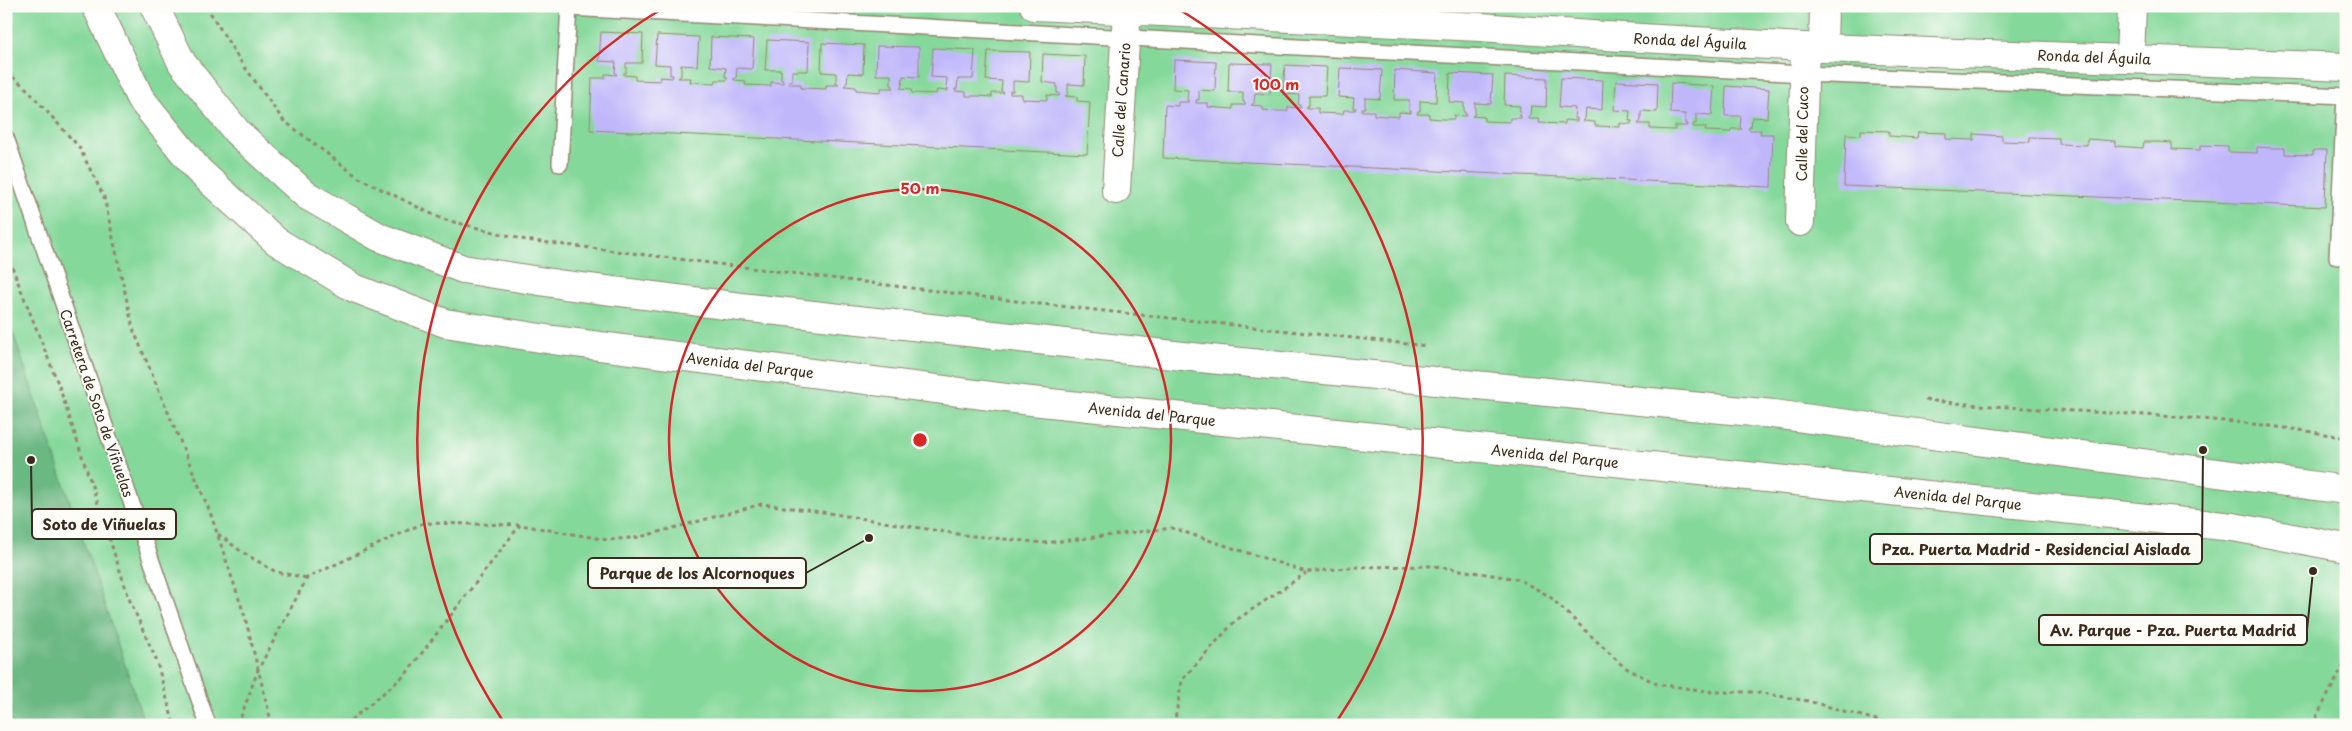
<svg xmlns="http://www.w3.org/2000/svg" width="2352" height="731" font-family="'Playpen Sans',sans-serif">
	<style>
		.green { fill: #84d89a; stroke: #60815c }
		.forest { fill: #6bb882; stroke: #537150 }
		.building { fill: #c0b7fb }
		.lines { fill: none; stroke-linecap: round; stroke-linejoin: round }
		.service-casing { stroke: #948670; stroke-width: 18 }
		.minor-casing { stroke: #948670; stroke-width: 30 }
		.tertiary-casing { stroke: #948670; stroke-width: 30 }
		.path { stroke: #948670; stroke-width: 3; stroke-dasharray: 4 4; stroke-linecap: butt }
		.service { stroke: #fff; stroke-width: 15 }
		.minor { stroke: #fff; stroke-width: 28 }
		.tertiary { stroke: #fff; stroke-width: 28 }
		.ring { fill: none; stroke: #d62828; stroke-width: 2.5 }
		.labels { text-anchor: middle; dominant-baseline: central; stroke-width: 4; stroke-linejoin: round; paint-order: stroke }
		.street-label { font-size: 14px; fill: #3b2a1e; stroke: #fdfcf7 }
		.centre { fill: #d62828; stroke: #fdfcf7; stroke-width: 2.5 }
		.ring-label { font-size: 15px; text-anchor: middle; font-weight: bold; fill: #d62828; stroke: #fdfcf7; stroke-width: 4; stroke-linejoin: round; paint-order: stroke }
		.leader { fill: none; stroke: #3b2a1e; stroke-width: 2 }
		.callout-dot { fill: #3b2a1e; stroke: #fdfcf7; stroke-width: 2 }
		.callout { fill: #fdfcf7; stroke: #3b2a1e; stroke-width: 2 }
		.callout-label { font-size: 15px; text-anchor: middle; font-weight: bold; fill: #3b2a1e }
	</style>
	<rect width="100%" height="100%" fill="#fdfcf7"/>
	<filter id="ink" filterUnits="userSpaceOnUse"><feTurbulence type="fractalNoise" baseFrequency=".02" numOctaves="2"/><feDisplacementMap in="SourceGraphic" scale="10" xChannelSelector="R" yChannelSelector="G"/><feConvolveMatrix kernelMatrix="1 2 1 2 8 2 1 2 1" color-interpolation-filters="sRGB"/></filter>
	<filter id="wash" filterUnits="userSpaceOnUse"><feTurbulence type="fractalNoise" baseFrequency=".0096" numOctaves="4" result="noise"/><feDisplacementMap in="SourceGraphic" scale="20" xChannelSelector="R" yChannelSelector="G"/><feGaussianBlur stdDeviation="1.12" result="paint"/><feColorMatrix in="noise" values="0 0 0 0 0 0 0 0 0 0 0 0 0 0 0 0 0 1.4 0 .05"/><feComposite in="paint" operator="in"/></filter>
	<g filter="url(#wash)">
		<rect width="100%" height="100%" fill="#ece3c3"/>
		<rect class="green" x="6" y="6" width="2340" height="719"/>
		<path class="forest" d="M 6,312 L 145,725 L 6,725 Z"/>
		<g id="blocks">
			<g class="building">
				<path d="M 601,32 L 643,34 L 642,63 L 626,63 L 626,73 L 624,73 L 624,75 L 635,76 L 635,80 L 660,81 L 660,77 L 672,78 L 673,75 L 670,75 L 670,65 L 655,64 L 657,35 L 699,37 L 697,66 L 681,65 L 681,76 L 678,78 L 691,78 L 690,82 L 715,83 L 716,80 L 727,80 L 727,77 L 725,77 L 726,68 L 710,66 L 711,37 L 754,39 L 752,69 L 737,68 L 736,78 L 734,78 L 734,80 L 746,81 L 745,85 L 771,86 L 771,82 L 783,83 L 783,80 L 781,80 L 781,70 L 765,70 L 767,40 L 809,42 L 808,71 L 792,71 L 792,81 L 789,81 L 789,84 L 801,84 L 801,88 L 826,89 L 826,85 L 838,85 L 838,83 L 836,83 L 836,73 L 821,72 L 822,43 L 864,45 L 863,74 L 848,73 L 847,83 L 844,86 L 856,87 L 856,90 L 881,92 L 881,88 L 893,88 L 893,86 L 891,85 L 891,75 L 876,75 L 877,46 L 919,47 L 919,77 L 903,76 L 902,86 L 900,88 L 911,89 L 912,93 L 936,94 L 937,90 L 948,91 L 948,88 L 946,88 L 947,78 L 931,77 L 933,48 L 975,50 L 973,79 L 958,79 L 957,89 L 955,89 L 955,91 L 966,92 L 966,96 L 979,96 L 992,97 L 992,93 L 1004,93 L 1001,91 L 1002,81 L 986,80 L 988,51 L 1030,52 L 1029,82 L 1013,81 L 1013,91 L 1010,91 L 1010,94 L 1022,94 L 1022,99 L 1047,100 L 1047,95 L 1059,96 L 1059,93 L 1057,93 L 1057,84 L 1042,82 L 1043,54 L 1085,56 L 1084,85 L 1068,84 L 1068,94 L 1065,96 L 1077,97 L 1077,101 L 1090,102 L 1087,154 L 590,130 L 592,78 L 605,78 L 605,74 L 617,75 L 615,72 L 616,62 L 599,61 Z"/>
				<path d="M 1174,60 L 1216,62 L 1215,91 L 1199,90 L 1199,100 L 1196,100 L 1196,103 L 1208,103 L 1208,107 L 1220,108 L 1233,109 L 1233,105 L 1245,105 L 1245,102 L 1243,102 L 1243,92 L 1228,92 L 1229,63 L 1272,64 L 1270,94 L 1255,93 L 1254,103 L 1251,105 L 1263,106 L 1263,110 L 1276,111 L 1288,111 L 1288,107 L 1300,108 L 1301,106 L 1298,105 L 1299,95 L 1283,94 L 1285,65 L 1327,67 L 1325,96 L 1309,96 L 1309,106 L 1307,106 L 1307,108 L 1318,108 L 1318,113 L 1343,114 L 1344,110 L 1355,110 L 1356,108 L 1353,108 L 1354,98 L 1338,97 L 1340,68 L 1382,70 L 1380,99 L 1365,98 L 1365,108 L 1362,108 L 1362,111 L 1374,111 L 1374,115 L 1399,117 L 1399,112 L 1411,113 L 1411,111 L 1409,111 L 1409,100 L 1394,100 L 1395,70 L 1437,73 L 1436,102 L 1420,101 L 1420,111 L 1418,111 L 1417,114 L 1429,114 L 1429,118 L 1442,119 L 1454,119 L 1454,115 L 1466,116 L 1466,113 L 1464,113 L 1464,103 L 1449,102 L 1450,73 L 1493,75 L 1491,104 L 1475,103 L 1475,114 L 1472,116 L 1484,117 L 1484,121 L 1510,122 L 1510,118 L 1521,118 L 1521,116 L 1519,116 L 1520,106 L 1504,105 L 1505,76 L 1547,78 L 1546,107 L 1531,106 L 1530,116 L 1528,116 L 1528,119 L 1540,119 L 1539,123 L 1565,124 L 1565,120 L 1577,121 L 1577,118 L 1574,118 L 1575,108 L 1559,107 L 1561,78 L 1603,80 L 1602,110 L 1586,109 L 1585,119 L 1583,121 L 1595,122 L 1595,126 L 1620,127 L 1620,123 L 1631,124 L 1632,121 L 1629,121 L 1630,111 L 1614,110 L 1616,81 L 1658,83 L 1657,112 L 1641,111 L 1641,121 L 1638,124 L 1650,124 L 1650,129 L 1675,130 L 1675,126 L 1687,126 L 1687,124 L 1685,124 L 1685,114 L 1670,113 L 1671,83 L 1714,86 L 1712,115 L 1696,114 L 1696,124 L 1693,124 L 1693,127 L 1706,127 L 1705,131 L 1730,132 L 1731,129 L 1742,129 L 1740,127 L 1741,116 L 1725,116 L 1726,86 L 1769,89 L 1767,118 L 1752,117 L 1751,127 L 1749,127 L 1749,130 L 1761,130 L 1760,134 L 1773,134 L 1771,187 L 1163,158 L 1165,105 L 1178,106 L 1178,102 L 1190,102 L 1187,100 L 1188,90 L 1173,89 Z"/>
				<path d="M 1861,130 L 1889,131 L 1889,136 L 1917,138 L 1918,132 L 1946,133 L 1946,139 L 1974,140 L 1974,134 L 2002,136 L 2002,141 L 2030,142 L 2030,137 L 2059,138 L 2059,144 L 2087,145 L 2087,139 L 2115,141 L 2115,146 L 2143,148 L 2144,142 L 2158,142 L 2172,143 L 2172,149 L 2200,150 L 2200,145 L 2228,146 L 2228,152 L 2257,153 L 2257,147 L 2271,148 L 2285,148 L 2285,154 L 2313,155 L 2313,150 L 2327,150 L 2325,207 L 1844,186 L 1846,134 L 1861,135 Z"/>
			</g>
		</g>
	</g>
	<g filter="url(#ink)">
		<use href="#blocks" fill-opacity="0" stroke="#948670" stroke-width="1"/>
		<g class="lines">
			<defs>
				<g id="service">
					<path d="M 569,8 L 1804,74 L 2346,96"/>
					<path d="M 6,138 L 208,725"/>
					<path d="M 560,164 L 569,6"/>
					<path d="M 2337,257 L 2345,96"/>
				</g>
				<g id="minor">
					<path d="M 1034,6 L 1480,27 L 1605,36 L 1823,48 L 2346,67"/>
					<path d="M 1823,48 L 1824,6"/>
					<path d="M 2130,59 L 2132,6"/>
					<path d="M 1116,190 L 1127,10"/>
					<path d="M 1800,222 L 1805,47"/>
				</g>
				<g id="tertiary">
					<path d="M 96,6 L 140,98 L 198,170 L 276,241 L 354,288 L 445,323 L 553,340 L 1022,400 L 2233,527 L 2346,548"/>
					<path d="M 154,6 L 182,63 L 237,132 L 306,195 L 379,237 L 463,269 L 565,285 L 741,307 L 1210,359 L 1773,414 L 2346,490"/>
				</g>
			</defs>
			<use href="#service" class="service-casing"/>
			<use href="#minor" class="minor-casing"/>
			<use href="#tertiary" class="tertiary-casing"/>
			<g class="path">
				<path d="M 206,6 L 239,59 L 283,120 L 359,178 L 442,219 L 526,240 L 1040,304 L 1427,346"/>
				<path d="M 6,72 L 24,86 L 79,147 L 104,197 L 133,329 L 210,512 L 245,617 L 272,725"/>
				<path d="M 6,252 L 59,386 L 130,601 L 156,659 L 174,725"/>
				<path d="M 1925,400 C 2065,415 2208,411 2346,438"/>
				<path d="M 218,534 L 242,552 L 276,572 L 307,578"/>
				<path d="M 238,725 L 258,670 L 307,578 L 423,523 L 520,525 L 608,540 L 640,537 L 762,504 L 822,512 L 964,535 L 1044,543 L 1172,528 L 1306,572 L 1358,567 L 1434,566 L 1518,579 L 1549,596 L 1624,667 L 1657,684 L 1714,692 L 1755,692 L 1808,701 L 1894,725"/>
				<path d="M 345,725 L 405,675 L 520,525"/>
				<path d="M 1174,725 L 1182,680 L 1235,621 L 1306,573"/>
				<path d="M 2312,725 L 2346,661"/>
			</g>
			<use href="#service" class="service"/>
			<use href="#minor" class="minor"/>
			<use href="#tertiary" class="tertiary"/>
		</g>
	</g>
	<g class="ring">
		<circle cx="920" cy="440" r="251"/>
		<path d="M503 721A503 503 0 0 1 665 7M1175 7A503 503 0 0 1 1337 721"/>
	</g>
	<g class="labels">
		<g class="street-label">
			<text transform="translate(1690 41) rotate(3)">Ronda del Águila</text>
			<text transform="translate(2094 57) rotate(2)">Ronda del Águila</text>
			<text transform="translate(1121 100) rotate(-86)">Calle del Canario</text>
			<text transform="translate(1802 134) rotate(-89)">Calle del Cuco</text>
			<text transform="translate(750 365) rotate(7)">Avenida del Parque</text>
			<text transform="translate(97 403) rotate(71)">Carretera de Soto de Viñuelas</text>
			<text transform="translate(1152 414) rotate(6)">Avenida del Parque</text>
			<text transform="translate(1555 456) rotate(6)">Avenida del Parque</text>
			<text transform="translate(1958 498) rotate(6)">Avenida del Parque</text>
		</g>
	</g>
	<circle cx="920" cy="440" r="8" class="centre"/>
	<g class="ring-label">
		<text x="1276" y="90">100 m</text>
		<text x="920" y="194">50 m</text>
	</g>
	<path class="leader" d="M31 460L32 524M2203 450L2202 549M869 538L806 573M2313 571L2307 630"/>
	<g class="callout-dot">
		<circle cx="31" cy="460" r="5"/>
		<circle cx="2203" cy="450" r="5"/>
		<circle cx="869" cy="538" r="5"/>
		<circle cx="2313" cy="571" r="5"/>
	</g>
	<g class="callout">
		<rect x="32" y="509" width="144" height="30" rx="5"/>
		<rect x="1870" y="534" width="332" height="30" rx="5"/>
		<rect x="588" y="558" width="218" height="30" rx="5"/>
		<rect x="2039" y="615" width="268" height="30" rx="5"/>
	</g>
	<g class="callout-label">
		<text x="104" y="530">Soto de Viñuelas</text>
		<text x="2036" y="555">Pza. Puerta Madrid - Residencial Aislada</text>
		<text x="697" y="579">Parque de los Alcornoques</text>
		<text x="2173" y="636">Av. Parque - Pza. Puerta Madrid</text>
	</g>
	<rect width="2352" height="731" fill="none" stroke="#fdfcf7" stroke-width="25"/>
</svg>
